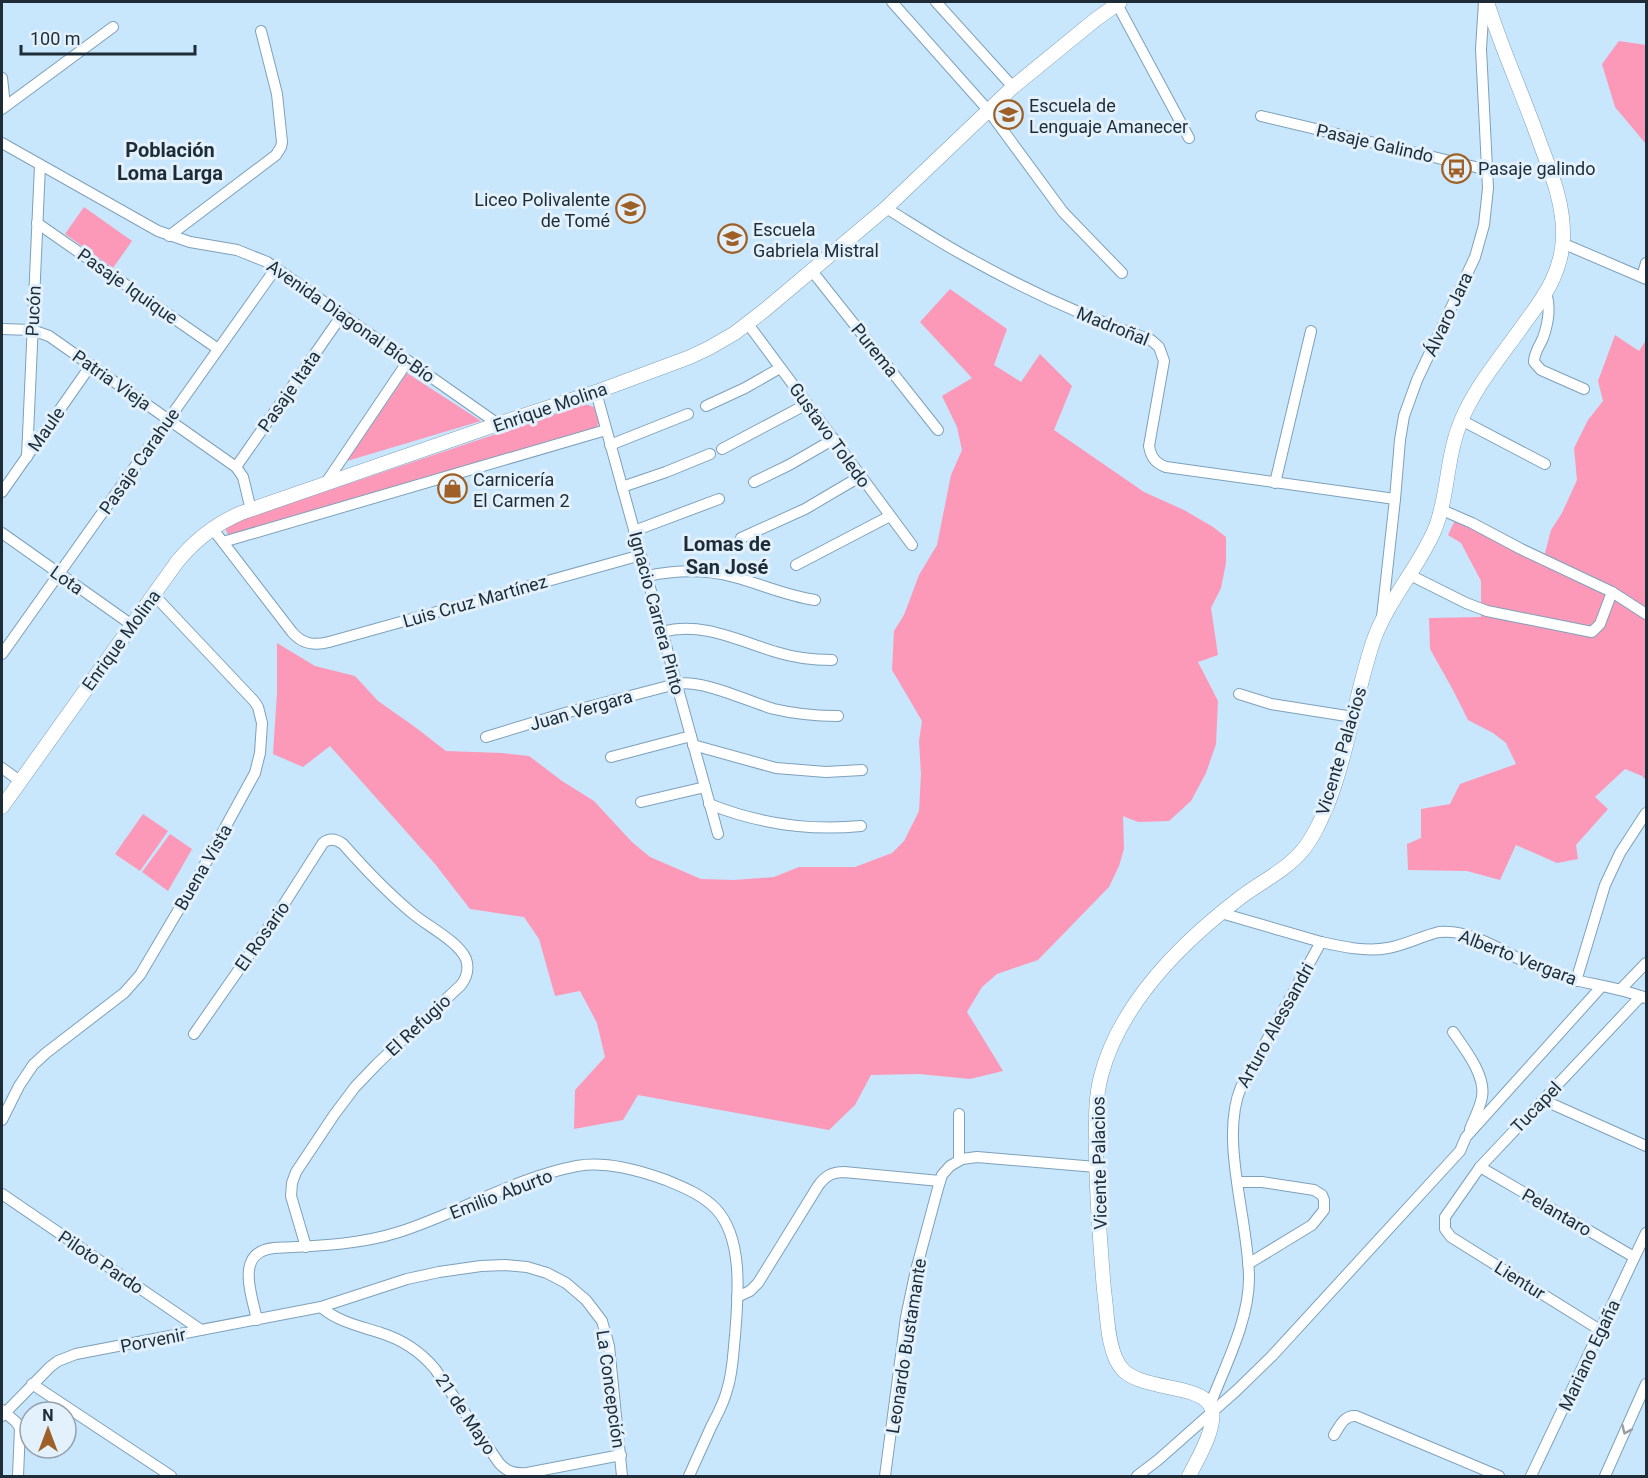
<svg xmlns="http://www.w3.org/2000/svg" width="1648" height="1478" font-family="Roboto,sans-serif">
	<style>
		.green { fill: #fd99b8 }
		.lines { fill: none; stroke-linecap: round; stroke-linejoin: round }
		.street-casing { stroke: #7da1bb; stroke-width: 12 }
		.secondary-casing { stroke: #7da1bb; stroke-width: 15 }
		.street { stroke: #fff; stroke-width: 10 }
		.secondary { stroke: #fff; stroke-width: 14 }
		.oneway { stroke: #99a0a5 }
		.labels { text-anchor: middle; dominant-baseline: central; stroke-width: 6; stroke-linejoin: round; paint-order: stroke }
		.poi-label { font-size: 18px; fill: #1d2c36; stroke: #e2f1fc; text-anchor: start }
		.street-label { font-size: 18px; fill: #1d2c36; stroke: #e2f1fc }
		.neighbourhood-label { font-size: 20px; font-weight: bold; fill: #1d2c36; stroke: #e2f1fc }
	</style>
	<rect width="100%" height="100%" fill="#c8e6fc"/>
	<g class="green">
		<path d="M 1619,41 L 1646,45 L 1646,144 L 1615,107 L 1602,64 Z"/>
		<path d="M 84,207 L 132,241 L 113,268 L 65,234 Z"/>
		<path d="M 950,289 L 1007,329 L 994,365 L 1021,382 L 1040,354 L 1072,386 L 1054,430 L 1144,492 L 1184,510 L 1213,527 L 1226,537 L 1226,563 L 1221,588 L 1211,608 L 1218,655 L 1198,662 L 1218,701 L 1216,744 L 1206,773 L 1191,801 L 1169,821 L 1138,822 L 1123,816 L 1124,849 L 1119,866 L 1109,887 L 1038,960 L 997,974 L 982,987 L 967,1012 L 1003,1071 L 970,1079 L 919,1074 L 871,1075 L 855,1105 L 829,1130 L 638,1095 L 623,1120 L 574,1129 L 575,1090 L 605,1057 L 597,1023 L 580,991 L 555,996 L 539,939 L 524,917 L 470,909 L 435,864 L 330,746 L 303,767 L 273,754 L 277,693 L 277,643 L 315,666 L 355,676 L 378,701 L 415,727 L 446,751 L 502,753 L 529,756 L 562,781 L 594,801 L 632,842 L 650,857 L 701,879 L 734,880 L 774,877 L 799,867 L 855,867 L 892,853 L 904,841 L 919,811 L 921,774 L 919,741 L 922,721 L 892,670 L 894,631 L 904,615 L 919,575 L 937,545 L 951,475 L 962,450 L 957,427 L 942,396 L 972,378 L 920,322 Z"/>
		<path d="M 1615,335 L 1639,351 L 1646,340 L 1646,780 L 1642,776 L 1625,769 L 1595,797 L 1608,809 L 1576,845 L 1578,859 L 1557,863 L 1516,845 L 1500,880 L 1467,871 L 1408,870 L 1407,844 L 1421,838 L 1421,809 L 1450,804 L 1460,784 L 1516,764 L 1506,743 L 1493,733 L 1468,720 L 1453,690 L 1430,649 L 1429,618 L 1481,617 L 1481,581 L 1461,543 L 1448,535 L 1456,518 L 1544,557 L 1551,530 L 1562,513 L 1577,480 L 1574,448 L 1588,420 L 1603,401 L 1598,381 Z"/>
		<path d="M 407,373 L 481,421 L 347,461 Z"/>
		<path d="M 585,404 L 594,407 L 599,423 L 595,430 L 229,537 L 225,528 L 232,523 Z"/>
		<path d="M 143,814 L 168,831 L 140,871 L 115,854 Z"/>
		<path d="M 170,834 L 192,849 L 168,891 L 142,872 Z"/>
	</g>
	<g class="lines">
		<defs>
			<g id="street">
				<path d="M 892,2 L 988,110 L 1063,212 L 1122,273"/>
				<path d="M 936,2 L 1013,87"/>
				<path d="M 1117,4 L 1189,138"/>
				<path d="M 2,78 L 5,106"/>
				<path d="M 2,109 L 113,27"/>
				<path d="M 1261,116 L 1488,170"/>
				<path d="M 2,143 L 158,231 L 190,242 L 237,250 L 267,262 L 498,424"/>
				<path d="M 886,208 C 912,224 938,241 965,256 C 1024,289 1086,318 1151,340 L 1159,347 L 1164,361 L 1149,446 C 1151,457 1155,463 1166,467 L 1395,499"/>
				<path d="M 37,223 L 218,349"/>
				<path d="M 169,236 L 276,155 L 281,147 L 282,142 L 277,94 L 261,31"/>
				<path d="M 1562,243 L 1646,279"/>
				<path d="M 812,271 L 938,430"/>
				<path d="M 1642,277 L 1646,263"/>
				<path d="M 1546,293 C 1551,308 1548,324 1543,338 C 1539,347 1534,353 1534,362 L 1541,370 L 1584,389"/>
				<path d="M 748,324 L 912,545"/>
				<path d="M 2,329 L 32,330 L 49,336 L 236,467 L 243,477 L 251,510"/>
				<path d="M 596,392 L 718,834"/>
				<path d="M 706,406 L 745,388 L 780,368"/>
				<path d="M 1461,420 L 1545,464"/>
				<path d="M 610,445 L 688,414"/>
				<path d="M 722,449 L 807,404"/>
				<path d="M 27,457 L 40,165"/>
				<path d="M 236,467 L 342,315"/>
				<path d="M 754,482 L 789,465 L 834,439"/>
				<path d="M 1275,483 L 1311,331"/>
				<path d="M 325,484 L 408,361"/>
				<path d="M 622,487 L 666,472 L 710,454"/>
				<path d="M 2,492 L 91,365"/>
				<path d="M 1442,510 L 1472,523 L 1521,549 L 1612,592 L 1646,614"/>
				<path d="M 212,528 L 292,632 C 302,644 314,646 329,642 L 641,555"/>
				<path d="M 634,531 L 719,499"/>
				<path d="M 2,533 L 132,625"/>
				<path d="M 741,538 L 805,509 L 861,476"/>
				<path d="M 223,542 L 606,430"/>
				<path d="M 796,565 L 890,516"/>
				<path d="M 1410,575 L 1466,603 L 1487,611 L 1592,632 L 1600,624 L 1612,592"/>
				<path d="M 647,576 C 676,570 705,569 734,577 C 761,584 787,596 815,600"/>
				<path d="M 1382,617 L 1395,499 L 1400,440 L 1404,416 L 1417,380 L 1475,257 L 1484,225 L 1488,188 L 1481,49 L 1484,2"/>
				<path d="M 662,632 C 702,621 739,641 776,652 C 795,658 813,660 832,660"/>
				<path d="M 2,654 L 276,268"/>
				<path d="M 1239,694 L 1271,704 L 1353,717"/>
				<path d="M 486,737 L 565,713 L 676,684 C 703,679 746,701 774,709 C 795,714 817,716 838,716"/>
				<path d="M 693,745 L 776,768 L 826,772 L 862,770"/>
				<path d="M 611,757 L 691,736"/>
				<path d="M 2,768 L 20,781"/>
				<path d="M 641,802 L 705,787"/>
				<path d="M 709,804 C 759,824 808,831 861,826"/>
				<path d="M 1221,913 L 1321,942 C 1343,947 1366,952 1388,948 C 1405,945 1422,936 1439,932 C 1474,928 1510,957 1542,970 C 1575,984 1612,984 1645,998"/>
				<path d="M 1576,981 L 1605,885 L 1620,853 L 1646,813"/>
				<path d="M 1621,989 L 1646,963"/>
				<path d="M 1453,1032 C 1465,1049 1486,1076 1482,1097 C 1480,1108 1474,1119 1470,1129"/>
				<path d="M 194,1034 L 277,915 L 323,843 C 329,838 336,839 343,844 C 364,868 387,892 412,913 C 427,926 458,941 466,959 C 469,968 467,977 461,985 L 378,1063 L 355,1087 L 334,1115 L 296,1172 L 292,1183 L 291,1196 L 306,1247"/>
				<path d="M 1543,1100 L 1646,1146"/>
				<path d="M 2,1120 L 19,1086 L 33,1065 L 46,1053 L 124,993 L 140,975 L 198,877 L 255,773 L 260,753 L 262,723 L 258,707 L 254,701 L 154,595"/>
				<path d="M 959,1160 L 959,1114"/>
				<path d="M 1480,1167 L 1634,1257"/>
				<path d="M 1238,1182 L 1262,1182 L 1314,1190 L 1322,1195 L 1324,1200 L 1324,1210 L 1312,1225 L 1248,1264"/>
				<path d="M 2,1194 L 201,1330"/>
				<path d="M 737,1297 L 750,1291 L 758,1283 L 818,1186 C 825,1176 832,1172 844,1172 L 940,1181"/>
				<path d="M 321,1307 C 338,1322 360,1326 381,1333 C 403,1340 420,1351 435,1369 L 499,1463 C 507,1472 515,1474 527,1473 L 621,1455"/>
				<path d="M 257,1320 C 252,1295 234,1252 274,1248 C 316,1246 358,1245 399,1232 C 459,1213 514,1178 577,1166 C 606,1161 638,1170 666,1180 C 683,1187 703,1195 716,1209 C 744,1239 738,1298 735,1336 C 733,1354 733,1372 727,1390 C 724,1403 717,1415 711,1427 C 704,1443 696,1460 689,1476"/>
				<path d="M 1600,1330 L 1451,1237 L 1445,1229 L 1445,1217 L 1480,1167 L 1641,996"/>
				<path d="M 32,1384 L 171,1476"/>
				<path d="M 1210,1405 C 1225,1366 1249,1321 1249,1278 C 1249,1222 1219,1139 1241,1087 L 1321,942"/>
				<path d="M 2,1410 L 16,1422 L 20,1428 L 18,1476"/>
				<path d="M 2,1416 L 50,1367 L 58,1361 L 76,1354 L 321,1307 L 407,1279 L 439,1272 L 481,1266 L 505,1265 L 527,1267 L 547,1273 L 566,1283 L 586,1300 L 602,1321 L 609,1346 L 622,1476"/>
				<path d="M 1334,1435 C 1340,1426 1344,1415 1356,1416 L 1499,1476"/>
				<path d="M 885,1476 L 906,1317 L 916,1270 L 938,1188 L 942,1175 L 950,1166 L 962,1159 L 977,1157 L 1096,1167"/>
				<path d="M 1137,1476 L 1158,1460 L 1236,1391 L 1272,1356 L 1460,1151 L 1466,1137 L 1602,986"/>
				<path d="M 1531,1476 L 1646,1233"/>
				<path d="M 1605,1476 L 1646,1384"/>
			</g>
			<g id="secondary">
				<path d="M 2,807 L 177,562 C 195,540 215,524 241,513 L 498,424 L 596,392 L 690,357 L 709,348 L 735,333 L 766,309 L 886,208 L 1013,87 L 1095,20 L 1120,2"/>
				<path d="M 1189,1476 C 1197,1460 1220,1423 1210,1405 C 1199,1385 1145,1390 1124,1371 C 1121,1368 1117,1362 1115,1357 C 1107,1337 1107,1312 1104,1290 C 1100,1242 1096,1193 1096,1145 C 1096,1122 1095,1099 1101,1076 C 1120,1003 1182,942 1241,897 C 1261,882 1286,870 1302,851 C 1313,838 1320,822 1327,806 C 1348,753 1355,696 1373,642 C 1387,601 1418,569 1435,529 C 1448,497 1446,462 1458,429 C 1472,389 1502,356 1526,321 C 1546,295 1562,270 1563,237 C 1564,205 1552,175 1541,146 C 1524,97 1502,50 1487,2"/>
			</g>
		</defs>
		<use href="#street" class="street-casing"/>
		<use href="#secondary" class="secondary-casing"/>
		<use href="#street" class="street"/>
		<use href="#secondary" class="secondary"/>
	</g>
	<defs><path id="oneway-chevron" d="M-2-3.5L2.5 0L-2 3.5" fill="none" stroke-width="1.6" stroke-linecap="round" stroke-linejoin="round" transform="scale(1.5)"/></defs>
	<use class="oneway" href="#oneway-chevron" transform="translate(1626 1430) rotate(114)"/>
	<defs>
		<symbol id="school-ring" viewBox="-11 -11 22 22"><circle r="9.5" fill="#e2f1fc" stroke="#9e6026" stroke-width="1.5"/><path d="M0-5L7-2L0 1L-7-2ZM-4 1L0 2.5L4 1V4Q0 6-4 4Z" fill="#9e6026"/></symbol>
		<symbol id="bus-ring" viewBox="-11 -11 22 22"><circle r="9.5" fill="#e2f1fc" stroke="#9e6026" stroke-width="1.5"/><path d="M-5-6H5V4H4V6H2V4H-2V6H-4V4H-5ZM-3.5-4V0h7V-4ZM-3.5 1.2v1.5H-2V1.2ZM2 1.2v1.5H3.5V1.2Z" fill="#9e6026"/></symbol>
		<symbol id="shop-ring" viewBox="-11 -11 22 22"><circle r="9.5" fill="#e2f1fc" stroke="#9e6026" stroke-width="1.5"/><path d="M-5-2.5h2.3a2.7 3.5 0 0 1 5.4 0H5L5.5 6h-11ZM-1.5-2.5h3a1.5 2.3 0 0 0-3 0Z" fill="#9e6026"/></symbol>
	</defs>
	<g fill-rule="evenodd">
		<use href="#school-ring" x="992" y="98" width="33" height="33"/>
		<use href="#bus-ring" x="1440" y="152" width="33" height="33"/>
		<use href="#school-ring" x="614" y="192" width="33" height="33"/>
		<use href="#school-ring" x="716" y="222" width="33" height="33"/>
		<use href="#shop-ring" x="436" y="472" width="33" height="33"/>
	</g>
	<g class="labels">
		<g class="poi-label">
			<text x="1029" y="105">Escuela de<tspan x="1029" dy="21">Lenguaje Amanecer</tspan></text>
			<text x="1478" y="168">Pasaje galindo</text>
			<text x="610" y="199" text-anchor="end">Liceo Polivalente<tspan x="610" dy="21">de Tomé</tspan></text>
			<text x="753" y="229">Escuela<tspan x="753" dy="21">Gabriela Mistral</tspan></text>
			<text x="473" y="479">Carnicería<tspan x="473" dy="21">El Carmen 2</tspan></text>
		</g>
		<g class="street-label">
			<text transform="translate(1375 143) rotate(13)">Pasaje Galindo</text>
			<text transform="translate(128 286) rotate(35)">Pasaje Iquique</text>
			<text transform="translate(33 311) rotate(-87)">Pucón</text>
			<text transform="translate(1448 314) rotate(-65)">Álvaro Jara</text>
			<text transform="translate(351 321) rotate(35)">Avenida Diagonal Bío-Bío</text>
			<text transform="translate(1113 326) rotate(22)">Madroñal</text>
			<text transform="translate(875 350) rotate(51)">Purema</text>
			<text transform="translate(112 380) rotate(35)">Patria Vieja</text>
			<text transform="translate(289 391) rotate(-55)">Pasaje Itata</text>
			<text transform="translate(550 407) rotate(-19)">Enrique Molina</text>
			<text transform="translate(46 429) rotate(-55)">Maule</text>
			<text transform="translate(830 435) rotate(54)">Gustavo Toledo</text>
			<text transform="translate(139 461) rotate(-55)">Pasaje Carahue</text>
			<text transform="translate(67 580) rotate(35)">Lota</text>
			<text transform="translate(475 601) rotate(-16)">Luis Cruz Martínez</text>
			<text transform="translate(657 613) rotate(75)">Ignacio Carrera Pinto</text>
			<text transform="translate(121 640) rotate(-54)">Enrique Molina</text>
			<text transform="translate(581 710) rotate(-16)">Juan Vergara</text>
			<text transform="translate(1341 751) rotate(-73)">Vicente Palacios</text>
			<text transform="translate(203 867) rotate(-60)">Buena Vista</text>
			<text transform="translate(262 936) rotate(-55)">El Rosario</text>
			<text transform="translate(1518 957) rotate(21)">Alberto Vergara</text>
			<text transform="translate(418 1025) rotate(-43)">El Refugio</text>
			<text transform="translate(1275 1025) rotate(-61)">Arturo Alessandri</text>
			<text transform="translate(1536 1107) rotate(-46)">Tucapel</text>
			<text transform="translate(1099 1163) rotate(-91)">Vicente Palacios</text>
			<text transform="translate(501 1194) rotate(-21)">Emilio Aburto</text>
			<text transform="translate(1557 1212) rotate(30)">Pelantaro</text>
			<text transform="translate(101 1262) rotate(34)">Piloto Pardo</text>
			<text transform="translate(1520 1280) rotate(32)">Lientur</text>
			<text transform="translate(153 1340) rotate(-11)">Porvenir</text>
			<text transform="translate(906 1346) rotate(-81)">Leonardo Bustamante</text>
			<text transform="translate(1589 1355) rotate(-65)">Mariano Egaña</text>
			<text transform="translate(611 1389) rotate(82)">La Concepción</text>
			<text transform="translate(466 1414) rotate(56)">21 de Mayo</text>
		</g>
		<g class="neighbourhood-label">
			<text x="170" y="150">Población<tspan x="170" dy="23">Loma Larga</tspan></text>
			<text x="727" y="544">Lomas de<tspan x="727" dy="23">San José</tspan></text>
		</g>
	</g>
	<rect width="1648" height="1478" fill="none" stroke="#1d2c36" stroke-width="6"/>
	<g transform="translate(48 1430)"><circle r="28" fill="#e2f1fc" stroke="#93a2ad" stroke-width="1.5"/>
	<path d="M0-4.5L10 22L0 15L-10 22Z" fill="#9e6026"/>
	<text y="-9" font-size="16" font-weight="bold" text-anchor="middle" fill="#1d2c36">N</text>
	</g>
	<path d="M21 45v9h174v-9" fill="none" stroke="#1d2c36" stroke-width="3"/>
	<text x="30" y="45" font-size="18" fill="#1d2c36" stroke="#e2f1fc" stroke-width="4.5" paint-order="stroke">100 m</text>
</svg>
